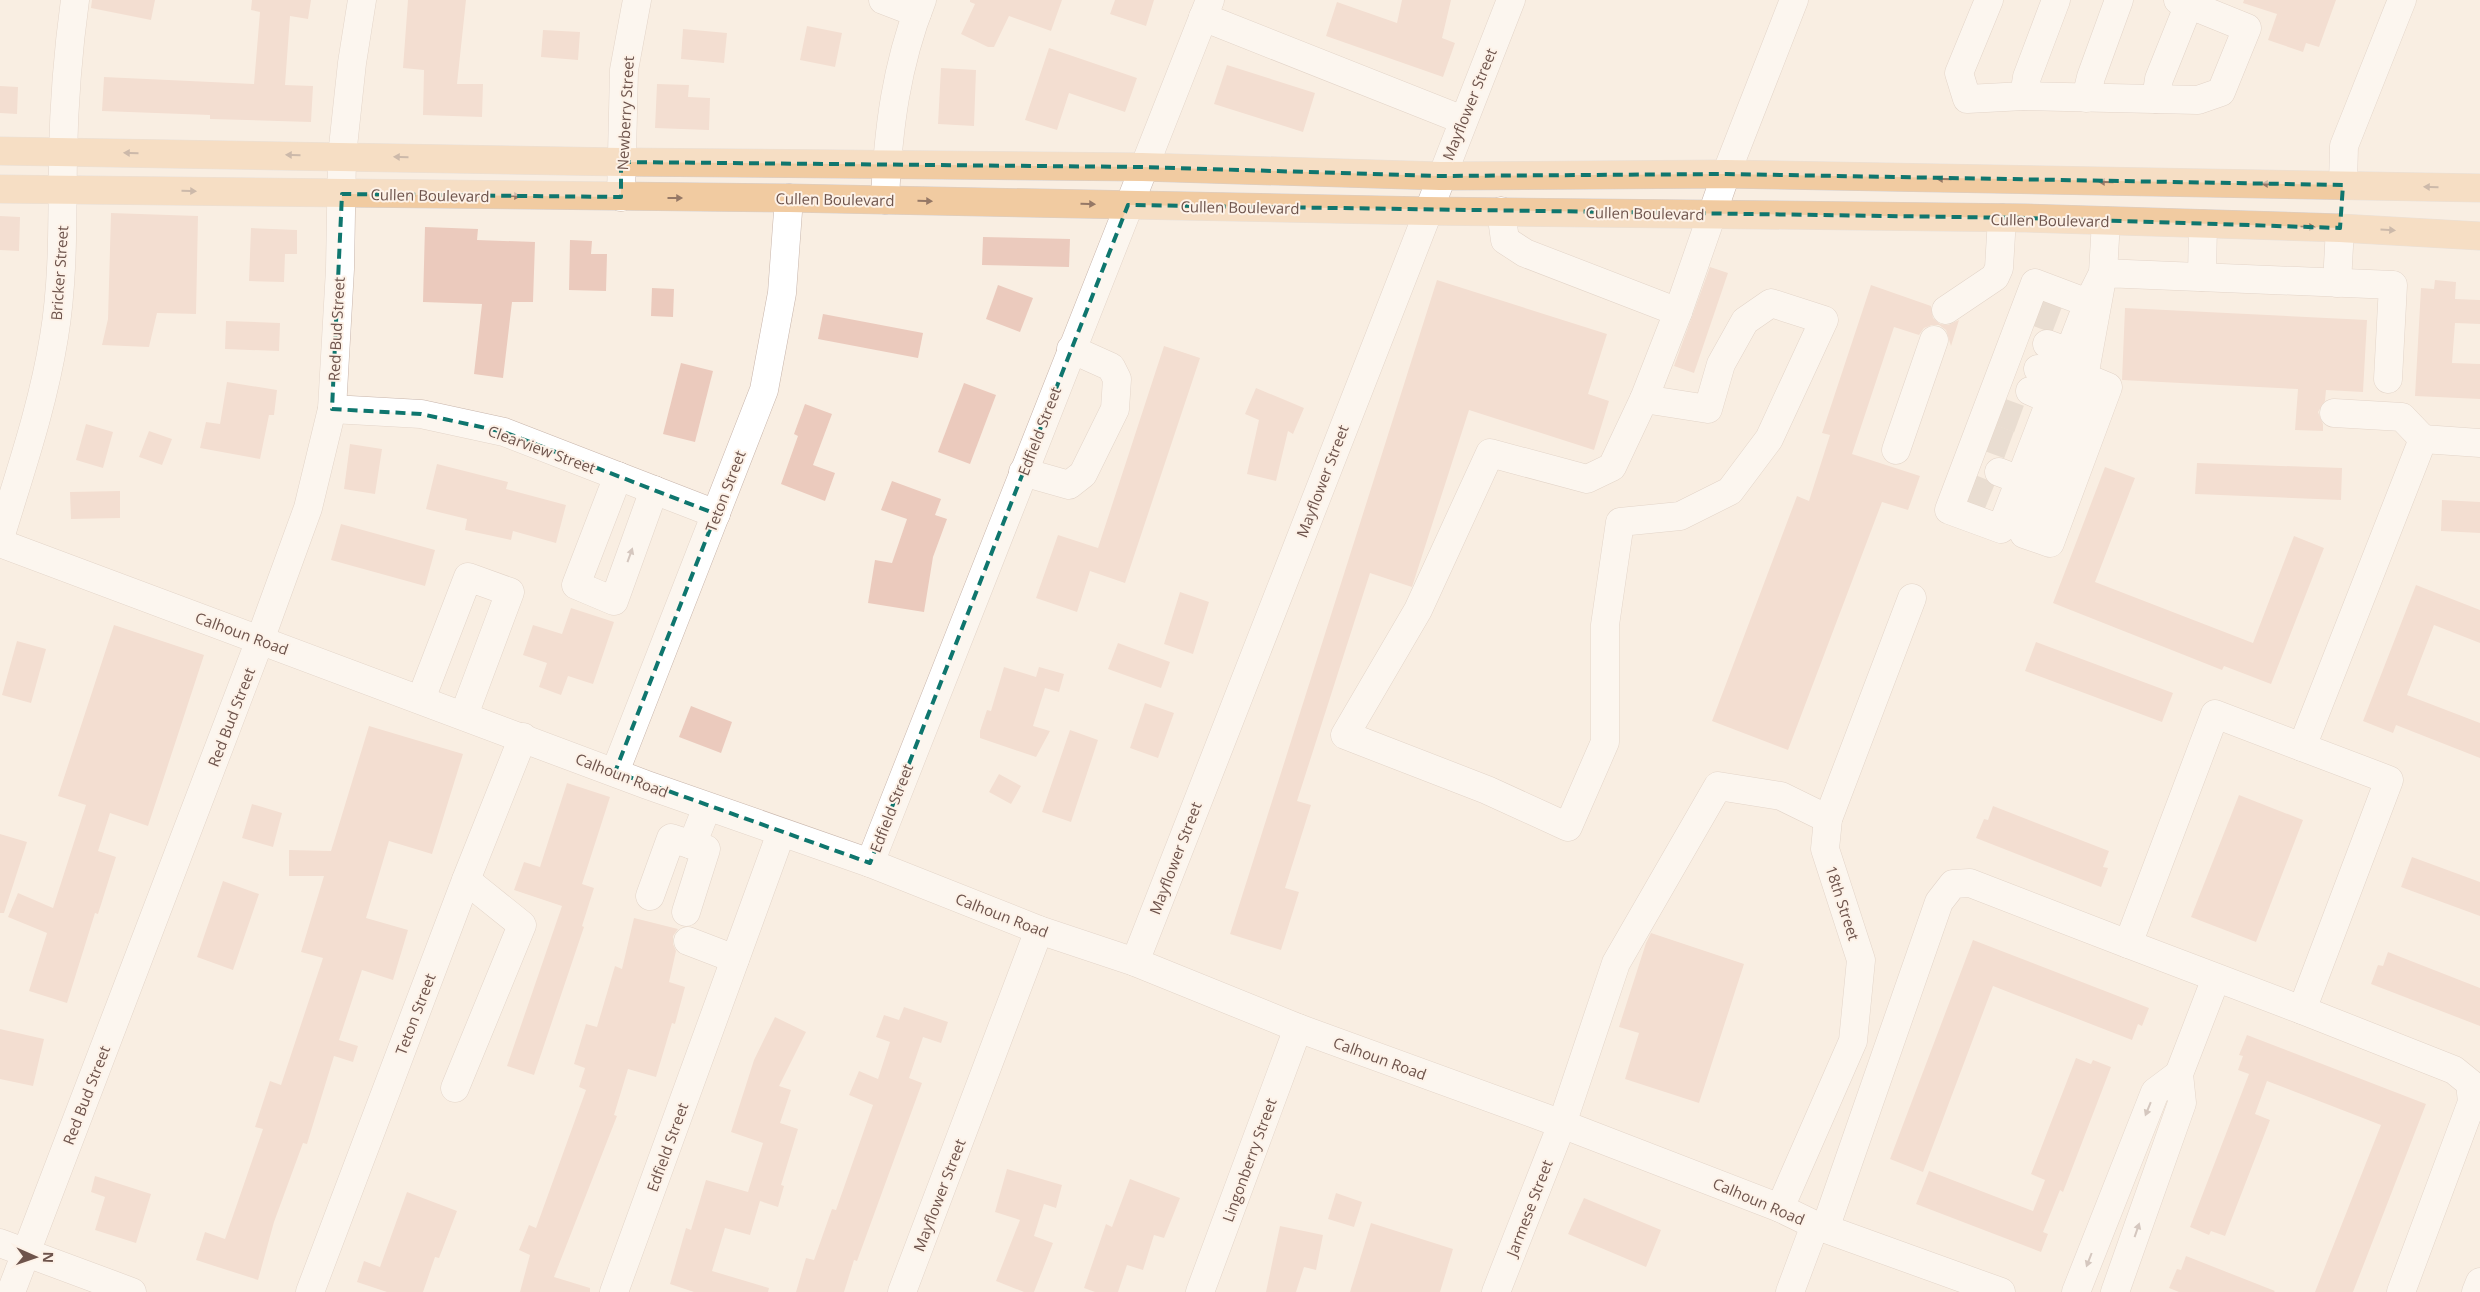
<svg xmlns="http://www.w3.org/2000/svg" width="2480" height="1292" font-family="'Open Sans',sans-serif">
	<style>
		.building { fill: #ebcabd }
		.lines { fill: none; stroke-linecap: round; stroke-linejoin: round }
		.minor-tunnel { stroke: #d6c8bc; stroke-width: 28; stroke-dasharray: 28 14; stroke-linecap: butt }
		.minor-casing { stroke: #c8b5ab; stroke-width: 29 }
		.major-casing { stroke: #d6cfcd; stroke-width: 29 }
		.minor { stroke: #fff; stroke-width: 28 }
		.major { stroke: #f1cba1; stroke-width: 28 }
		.oneway { fill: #957866 }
		.oneway2 { fill: #a89894 }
		.marked { fill: none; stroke: #0f766e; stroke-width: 4; stroke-dasharray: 10 6; stroke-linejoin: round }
		.labels { text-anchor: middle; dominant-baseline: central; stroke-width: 4; stroke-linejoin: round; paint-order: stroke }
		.street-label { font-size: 15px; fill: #6e544c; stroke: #fdf2e8 }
	</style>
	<rect width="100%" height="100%" fill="#f9eee2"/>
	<g class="building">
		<path d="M 92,0 L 155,0 L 151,20 L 91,8 Z"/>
		<path d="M 252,0 L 311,0 L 308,19 L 290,16 L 285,85 L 313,86 L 311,122 L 210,119 L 210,115 L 102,111 L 104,77 L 254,84 L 260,12 L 251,10 Z"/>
		<path d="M 408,0 L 466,0 L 457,84 L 483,84 L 482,117 L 423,115 L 424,70 L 403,68 Z"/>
		<path d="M 970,0 L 1062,0 L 1051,31 L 1009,16 L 994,47 L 988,47 L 961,34 L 975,4 L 970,2 Z"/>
		<path d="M 1115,0 L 1154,0 L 1146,26 L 1110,14 Z"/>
		<path d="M 1402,0 L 1451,0 L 1442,38 L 1455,43 L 1443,77 L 1326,36 L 1337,2 L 1397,23 Z"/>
		<path d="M 2244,0 L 2336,0 L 2319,47 L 2306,43 L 2303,52 L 2268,40 L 2277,14 L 2243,3 Z"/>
		<path d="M 807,26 L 842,33 L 835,67 L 800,60 Z"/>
		<path d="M 683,29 L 727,33 L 724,63 L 681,59 Z"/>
		<path d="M 543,30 L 580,32 L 578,60 L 541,57 Z"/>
		<path d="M 1049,48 L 1137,78 L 1125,112 L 1069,93 L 1057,130 L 1025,120 L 1041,72 L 1043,72 L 1041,72 Z"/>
		<path d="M 1227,65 L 1315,93 L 1303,132 L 1214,104 Z"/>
		<path d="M 941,68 L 976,70 L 974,126 L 938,124 Z"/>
		<path d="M 657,84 L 689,85 L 688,97 L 710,98 L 709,130 L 655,128 Z"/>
		<path d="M 0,86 L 18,87 L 17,114 L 0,113 Z"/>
		<path d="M 111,213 L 198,216 L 196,314 L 157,313 L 149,347 L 102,345 L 108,319 Z"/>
		<path d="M 0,216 L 20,217 L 19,251 L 0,250 Z"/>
		<path d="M 425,227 L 478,229 L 477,240 L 535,242 L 533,302 L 512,302 L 503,378 L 474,374 L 482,304 L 423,302 Z"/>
		<path d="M 251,228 L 297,230 L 297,254 L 285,254 L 284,282 L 249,281 Z"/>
		<path d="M 983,237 L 1070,239 L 1069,267 L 982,265 Z"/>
		<path d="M 570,240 L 592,241 L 591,254 L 607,254 L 606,291 L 569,290 Z"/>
		<path d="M 1710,267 L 1728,273 L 1694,373 L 1674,366 Z"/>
		<path d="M 1437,280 L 1607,334 L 1588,394 L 1609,401 L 1594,450 L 1469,410 L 1412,587 L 1370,573 L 1297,801 L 1311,805 L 1285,888 L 1299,892 L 1281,950 L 1230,934 Z"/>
		<path d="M 2435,280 L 2456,282 L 2455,299 L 2480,300 L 2480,324 L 2455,323 L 2452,363 L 2480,364 L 2480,399 L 2415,396 L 2421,288 L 2434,289 Z"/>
		<path d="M 998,285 L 1033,298 L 1020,332 L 986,319 Z"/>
		<path d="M 1871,285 L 1931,306 L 1933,318 L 1940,324 L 1948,325 L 1959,320 L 1951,346 L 1946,330 L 1939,325 L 1932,325 L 1924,328 L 1919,335 L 1894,327 L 1852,454 L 1920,476 L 1908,510 L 1882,502 L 1788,750 L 1712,721 L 1797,496 L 1809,501 L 1830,435 L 1822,433 Z"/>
		<path d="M 652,288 L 674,289 L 673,317 L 651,316 Z"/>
		<path d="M 2125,308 L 2367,320 L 2363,392 L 2326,390 L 2325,401 L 2318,412 L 2323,424 L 2323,431 L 2295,430 L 2298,389 L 2122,380 Z"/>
		<path d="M 823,314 L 923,333 L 918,358 L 818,339 Z"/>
		<path d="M 226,321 L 280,323 L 279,351 L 225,349 Z"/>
		<path d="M 1164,346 L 1200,358 L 1125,583 L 1090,571 L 1077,612 L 1036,598 L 1058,535 L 1098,548 Z"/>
		<path d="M 681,363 L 713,371 L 695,442 L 663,434 Z"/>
		<path d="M 227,382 L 277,390 L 274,415 L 269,415 L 260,459 L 200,448 L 206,422 L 220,424 Z"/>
		<path d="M 964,383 L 996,395 L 970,464 L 938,452 Z"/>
		<path d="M 1256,388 L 1304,408 L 1293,434 L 1288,431 L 1276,481 L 1247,474 L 1259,420 L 1245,414 Z"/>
		<path d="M 805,404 L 832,414 L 813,465 L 835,473 L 825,501 L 781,484 L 798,436 L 794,434 Z"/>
		<path d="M 86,424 L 113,432 L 103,468 L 76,460 Z"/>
		<path d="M 149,431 L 172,439 L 162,465 L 139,457 Z"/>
		<path d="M 350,444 L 382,449 L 375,494 L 344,489 Z"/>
		<path d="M 2197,463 L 2342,468 L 2341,500 L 2195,494 Z"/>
		<path d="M 437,464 L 508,482 L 506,489 L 566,505 L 556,543 L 513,531 L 511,540 L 465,530 L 467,519 L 426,509 Z"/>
		<path d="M 2105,467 L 2135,478 L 2095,582 L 2253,643 L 2294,536 L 2324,548 L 2271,684 L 2224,666 L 2222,670 L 2053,603 Z"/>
		<path d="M 892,481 L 941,499 L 935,515 L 947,519 L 933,557 L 924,612 L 868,603 L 875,560 L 892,563 L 907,519 L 881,510 Z"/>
		<path d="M 120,491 L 120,518 L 71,519 L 70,492 Z"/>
		<path d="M 2442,500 L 2480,502 L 2480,533 L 2441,531 Z"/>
		<path d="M 341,524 L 435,550 L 425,586 L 331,560 Z"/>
		<path d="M 2416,585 L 2480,610 L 2480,643 L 2434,625 L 2407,695 L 2480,723 L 2480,758 L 2396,725 L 2393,733 L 2363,721 Z"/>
		<path d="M 1180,592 L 1209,602 L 1193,654 L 1164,644 Z"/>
		<path d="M 571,608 L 614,622 L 593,684 L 568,676 L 561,695 L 539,687 L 547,663 L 523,655 L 533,625 L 562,634 Z"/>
		<path d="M 114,625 L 204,655 L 148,826 L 110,813 L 98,851 L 116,857 L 98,914 L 95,913 L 67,1003 L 29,991 L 47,933 L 8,917 L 18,893 L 53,908 L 86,805 L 58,796 Z"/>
		<path d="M 17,641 L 46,649 L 31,703 L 2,695 Z"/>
		<path d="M 2036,642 L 2173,693 L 2162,722 L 2025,671 Z"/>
		<path d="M 1118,643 L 1170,662 L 1161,688 L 1108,669 Z"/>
		<path d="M 1004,667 L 1036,677 L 1039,667 L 1064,674 L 1059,692 L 1045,688 L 1033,726 L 1050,731 L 1036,757 L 980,738 L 980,731 L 987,710 L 991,711 Z"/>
		<path d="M 1145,703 L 1174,713 L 1158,758 L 1130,748 Z"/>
		<path d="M 691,706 L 732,722 L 721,753 L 679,737 Z"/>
		<path d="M 369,726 L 463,754 L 432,854 L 389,841 L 366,918 L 408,930 L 393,980 L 362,970 L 339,1040 L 358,1046 L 353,1062 L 334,1056 L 307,1144 L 303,1143 L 274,1222 L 258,1280 L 196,1260 L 205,1232 L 225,1239 L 263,1129 L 255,1127 L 270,1081 L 281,1085 L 323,958 L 301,952 L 324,876 L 289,876 L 289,850 L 331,851 Z"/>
		<path d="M 1070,730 L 1098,740 L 1071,822 L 1042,812 Z"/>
		<path d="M 999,774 L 1021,786 L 1011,804 L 989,792 Z"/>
		<path d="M 567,783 L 610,797 L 582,884 L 594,888 L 582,926 L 584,927 L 534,1075 L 507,1066 L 562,906 L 514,890 L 524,862 L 540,867 Z"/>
		<path d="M 2239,795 L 2303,820 L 2256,942 L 2191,917 Z"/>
		<path d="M 252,804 L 282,813 L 273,847 L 242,838 Z"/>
		<path d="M 1993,806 L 2109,851 L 2103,867 L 2108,868 L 2101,887 L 1976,838 L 1984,819 L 1988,820 Z"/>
		<path d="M 0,834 L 27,842 L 4,913 L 0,913 Z"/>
		<path d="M 2412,857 L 2480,882 L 2480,916 L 2401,887 Z"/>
		<path d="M 223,881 L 259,894 L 233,970 L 197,957 Z"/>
		<path d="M 634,918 L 678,929 L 673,936 L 673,944 L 676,951 L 669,982 L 685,987 L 675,1024 L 672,1023 L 656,1077 L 628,1069 L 614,1115 L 617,1116 L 554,1277 L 590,1288 L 590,1292 L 520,1292 L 530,1255 L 519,1250 L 529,1225 L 536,1228 L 586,1090 L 579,1087 L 585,1068 L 574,1064 L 586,1024 L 597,1027 L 615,966 L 622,969 Z"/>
		<path d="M 1651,933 L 1744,964 L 1699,1103 L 1625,1079 L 1639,1033 L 1619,1027 L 1646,943 Z"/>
		<path d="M 1973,940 L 2149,1008 L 2142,1026 L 2138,1024 L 2132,1040 L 1993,986 L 1923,1172 L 1890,1159 Z"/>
		<path d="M 2388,952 L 2480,988 L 2480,1026 L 2371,984 L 2378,965 L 2383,966 Z"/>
		<path d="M 904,1007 L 948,1022 L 941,1043 L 923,1037 L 909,1078 L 922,1083 L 857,1261 L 854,1260 L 844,1292 L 796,1292 L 806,1258 L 814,1260 L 832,1209 L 836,1210 L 873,1105 L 849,1095 L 859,1071 L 878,1079 L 890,1042 L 876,1037 L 884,1015 L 899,1020 Z"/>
		<path d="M 775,1017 L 806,1032 L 779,1086 L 791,1090 L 780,1123 L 798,1129 L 781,1185 L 784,1186 L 778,1207 L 760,1201 L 750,1235 L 725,1228 L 712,1271 L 769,1288 L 768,1292 L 694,1292 L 670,1284 L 686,1228 L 691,1230 L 706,1180 L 748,1192 L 763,1143 L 731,1132 L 754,1060 Z"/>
		<path d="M 0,1029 L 44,1039 L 33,1086 L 0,1079 Z"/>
		<path d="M 2247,1035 L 2426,1104 L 2353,1292 L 2315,1292 L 2381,1125 L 2267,1081 L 2255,1114 L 2270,1120 L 2225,1236 L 2211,1231 L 2209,1235 L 2190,1227 L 2249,1074 L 2238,1070 L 2243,1056 L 2239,1055 Z"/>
		<path d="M 2076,1058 L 2091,1064 L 2093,1060 L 2111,1067 L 2063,1192 L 2060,1190 L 2043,1232 L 2048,1234 L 2041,1252 L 1916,1204 L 1929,1171 L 2033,1211 L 2045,1180 L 2031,1174 Z"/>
		<path d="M 1007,1169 L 1062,1185 L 1056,1208 L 1044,1204 L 1034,1236 L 1053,1243 L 1034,1292 L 1024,1292 L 996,1281 L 1020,1220 L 995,1212 Z"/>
		<path d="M 95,1176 L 151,1194 L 136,1243 L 95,1230 L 105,1197 L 91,1192 Z"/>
		<path d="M 1130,1179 L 1180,1198 L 1164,1238 L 1154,1235 L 1143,1270 L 1127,1265 L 1118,1292 L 1095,1292 L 1084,1288 L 1106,1224 L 1112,1227 Z"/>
		<path d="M 407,1192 L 457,1211 L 439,1258 L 435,1257 L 423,1292 L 387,1292 L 357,1282 L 364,1261 L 380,1267 Z"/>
		<path d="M 1336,1193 L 1362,1202 L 1354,1227 L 1328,1219 Z"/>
		<path d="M 1584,1198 L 1661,1230 L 1646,1267 L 1568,1234 Z"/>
		<path d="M 1371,1223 L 1453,1249 L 1440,1292 L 1350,1292 Z"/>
		<path d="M 1280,1226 L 1323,1235 L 1316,1270 L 1304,1267 L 1296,1292 L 1266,1292 Z"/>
		<path d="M 2186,1256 L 2275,1291 L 2274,1292 L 2179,1292 L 2169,1288 L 2177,1269 L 2181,1270 Z"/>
	</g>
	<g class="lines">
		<g class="minor-tunnel">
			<path d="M 2036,312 L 2057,320"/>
			<path d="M 2000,412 L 2019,419"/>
			<path d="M 1990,438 L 2009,445"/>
			<path d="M 1970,488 L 1990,496"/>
		</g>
		<defs>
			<g id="minor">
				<path d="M 883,0 L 917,13"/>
				<path d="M 1989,0 L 1959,73 L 1967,99 L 2024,96 L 2198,100 L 2221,92 L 2247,28 L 2178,0"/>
				<path d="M 1203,17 L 1463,120"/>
				<path d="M 2024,96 L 2027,77 L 2056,0"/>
				<path d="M 2086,98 L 2091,77 L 2119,0"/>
				<path d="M 2156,99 L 2159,79 L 2189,4"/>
				<path d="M 2343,185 L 2344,146 L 2402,0"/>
				<path d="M 621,197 L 624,70 L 637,0"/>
				<path d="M 885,200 C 888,130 896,65 922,0"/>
				<path d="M 1501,211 L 1505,240 L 1525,253 L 1678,312"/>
				<path d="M 2202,277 L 2203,224"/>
				<path d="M 2337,283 L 2340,228"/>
				<path d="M 1771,303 L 1824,320 L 1769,439 L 1730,491 L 1680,516 L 1620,522 L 1605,625 L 1605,742 L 1568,827 L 1487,790 L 1345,735 L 1418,610 L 1490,453 L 1587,479 L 1612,467 L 1644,399 L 1708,409 L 1721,364 L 1745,321 Z"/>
				<path d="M 2088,303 L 2035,283 L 1949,510 L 2001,529 L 2088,303 L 2103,273 L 2106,221"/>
				<path d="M 1946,310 L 1995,277 L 1999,268 L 2002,218"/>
				<path d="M 2047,344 L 2069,352"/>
				<path d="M 2038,369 L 2060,377"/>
				<path d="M 2084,377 L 2103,273 L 2393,285 L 2388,379"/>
				<path d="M 2084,377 L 2108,387 L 2050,543 L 2024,534 Z"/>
				<path d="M 2030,391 L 2051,400"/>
				<path d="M 1644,399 L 1678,312 L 1726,174 L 1794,0"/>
				<path d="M 332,409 L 421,414 L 504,432 L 716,514"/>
				<path d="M 2334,413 L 2402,417 L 2423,439"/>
				<path d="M 1896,450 L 1934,340"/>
				<path d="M 1023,472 L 1069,485 L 1083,474 L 1115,409 L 1117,379 L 1111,367 L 1071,349"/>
				<path d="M 1999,472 L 2020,480"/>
				<path d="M 618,476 L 576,585 L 614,601 L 654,490"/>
				<path d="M 0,538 C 20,472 43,406 54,337 C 64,277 62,216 63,155 C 64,103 68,51 75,0"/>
				<path d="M 0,543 L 647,785 L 870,863 L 1039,930 L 1135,962 L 1298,1028 L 1562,1124 L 1780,1208 L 1815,1225 L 2001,1292"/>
				<path d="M 421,699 L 468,577 L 510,592 L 464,715"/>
				<path d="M 2215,714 L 2389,780 L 2302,1010 L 2128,944 Z"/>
				<path d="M 2302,747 L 2423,439 L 2480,443"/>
				<path d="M 615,772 L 764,390 L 782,293 L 789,198"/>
				<path d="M 870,863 L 1210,0"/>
				<path d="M 650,896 L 671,838 L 692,845"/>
				<path d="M 686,912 L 706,849 L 692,845 L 707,807"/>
				<path d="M 688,941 L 735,959"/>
				<path d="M 1135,962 L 1511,0"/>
				<path d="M 2302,1010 L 2454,1070 L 2470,1083 L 2472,1102 L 2401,1292"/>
				<path d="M 455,1088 L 522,925 L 466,880"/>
				<path d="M 1780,1208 L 1853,1041 L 1861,960 L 1825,849 L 1828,819 L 1912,598"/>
				<path d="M 1825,1229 L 1939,902 L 1953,884 L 1970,883 L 2128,944"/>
				<path d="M 0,1243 L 132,1292"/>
				<path d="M 11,1292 L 260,640 L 308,508 L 332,409 L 340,269 L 342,156 L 352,63 L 362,0"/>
				<path d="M 310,1292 L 466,880 L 523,737"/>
				<path d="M 614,1292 L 781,833"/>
				<path d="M 902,1292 L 1039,930"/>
				<path d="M 1200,1292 L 1298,1028"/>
				<path d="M 1496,1292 L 1562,1124 L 1616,963 L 1718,786 L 1781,796 L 1828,819"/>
				<path d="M 1790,1292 L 1815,1225"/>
				<path d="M 2076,1292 L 2155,1092 L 2179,1074"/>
				<path d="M 2115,1292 L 2182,1103 L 2179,1074 L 2216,978"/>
				<path d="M 2476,1292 L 2480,1282"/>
			</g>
			<g id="major">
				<path d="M 0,151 L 621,162 L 1142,167 L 1440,176 L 1726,174 L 2480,188"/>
				<path d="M 0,189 L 789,198 L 1427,211 L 2026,218 L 2340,228 L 2480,236"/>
			</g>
		</defs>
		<use href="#minor" class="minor-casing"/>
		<use href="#major" class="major-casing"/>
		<use href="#minor" class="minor"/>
		<use href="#major" class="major"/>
	</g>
	<defs><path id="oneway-solid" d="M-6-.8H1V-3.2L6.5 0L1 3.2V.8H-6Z" transform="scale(1.25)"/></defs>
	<g class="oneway">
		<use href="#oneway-solid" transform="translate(131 153) rotate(-179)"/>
		<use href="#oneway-solid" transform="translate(293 155) rotate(-179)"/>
		<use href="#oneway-solid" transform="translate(401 157) rotate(-179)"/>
		<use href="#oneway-solid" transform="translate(1944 179) rotate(-179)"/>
		<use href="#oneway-solid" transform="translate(2106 182) rotate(-179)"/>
		<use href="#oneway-solid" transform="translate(2269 184) rotate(-179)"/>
		<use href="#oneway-solid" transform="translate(2431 187) rotate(-179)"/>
		<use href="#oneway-solid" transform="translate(189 191) rotate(1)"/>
		<use href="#oneway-solid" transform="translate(513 196) rotate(1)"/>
		<use href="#oneway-solid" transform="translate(675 198)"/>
		<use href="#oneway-solid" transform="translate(925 201) rotate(1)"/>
		<use href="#oneway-solid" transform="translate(1088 204) rotate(1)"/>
		<use href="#oneway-solid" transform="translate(2308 227) rotate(1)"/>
		<use href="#oneway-solid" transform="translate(2388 230) rotate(3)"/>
	</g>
	<g class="oneway2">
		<use href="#oneway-solid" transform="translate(630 555) rotate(-70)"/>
		<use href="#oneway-solid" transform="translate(2148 1109) rotate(112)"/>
		<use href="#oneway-solid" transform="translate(2137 1230) rotate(-71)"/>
		<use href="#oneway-solid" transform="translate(2089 1260) rotate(111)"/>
	</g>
	<path d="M0 0H2480V1292H0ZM 621,162 L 1142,167 L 1440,176 L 1726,174 L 2343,185 L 2340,228 L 2026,218 L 1128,205 L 870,863 L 615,772 L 716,514 L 504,432 L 421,414 L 332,409 L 342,194 L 621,197 Z" fill="#f9eee2" fill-opacity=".55" fill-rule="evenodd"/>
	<path class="marked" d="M 621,162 L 1142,167 L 1440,176 L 1726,174 L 2343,185 L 2340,228 L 2026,218 L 1128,205 L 870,863 L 615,772 L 716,514 L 504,432 L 421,414 L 332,409 L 342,194 L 621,197 Z"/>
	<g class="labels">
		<g class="street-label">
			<text transform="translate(1469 104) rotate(-68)">Mayflower Street</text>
			<text transform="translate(625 113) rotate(-87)">Newberry Street</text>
			<text transform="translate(430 195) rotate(1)">Cullen Boulevard</text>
			<text transform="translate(835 199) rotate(1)">Cullen Boulevard</text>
			<text transform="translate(1240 207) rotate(1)">Cullen Boulevard</text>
			<text transform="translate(1645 213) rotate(1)">Cullen Boulevard</text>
			<text transform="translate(2050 220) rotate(1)">Cullen Boulevard</text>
			<text transform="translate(59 273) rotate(-86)">Bricker Street</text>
			<text transform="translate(336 329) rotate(-87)">Red Bud Street</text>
			<text transform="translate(1039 431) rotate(-69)">Edfield Street</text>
			<text transform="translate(542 449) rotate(20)">Clearview Street</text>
			<text transform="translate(1322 481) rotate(-69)">Mayflower Street</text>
			<text transform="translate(725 491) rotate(-69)">Teton Street</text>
			<text transform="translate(242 633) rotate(20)">Calhoun Road</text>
			<text transform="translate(231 717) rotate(-69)">Red Bud Street</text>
			<text transform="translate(622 775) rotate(21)">Calhoun Road</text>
			<text transform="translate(891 808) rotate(-69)">Edfield Street</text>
			<text transform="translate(1175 858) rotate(-69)">Mayflower Street</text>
			<text transform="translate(1843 903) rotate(72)">18th Street</text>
			<text transform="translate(1002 915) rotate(21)">Calhoun Road</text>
			<text transform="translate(415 1014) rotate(-69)">Teton Street</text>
			<text transform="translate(1380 1058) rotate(20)">Calhoun Road</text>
			<text transform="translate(86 1095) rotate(-69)">Red Bud Street</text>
			<text transform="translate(667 1147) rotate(-70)">Edfield Street</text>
			<text transform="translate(1249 1160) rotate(-70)">Lingonberry Street</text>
			<text transform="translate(939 1195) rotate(-69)">Mayflower Street</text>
			<text transform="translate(1759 1201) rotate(23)">Calhoun Road</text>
			<text transform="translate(1529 1208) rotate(-69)">Jarmese Street</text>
		</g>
	</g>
	<g transform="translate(35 1257) rotate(92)" stroke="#fdf2e8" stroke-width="4" paint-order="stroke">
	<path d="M0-4L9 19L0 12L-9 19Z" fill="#6e544c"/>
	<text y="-8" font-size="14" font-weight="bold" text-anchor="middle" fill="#6e544c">N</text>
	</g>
</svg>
